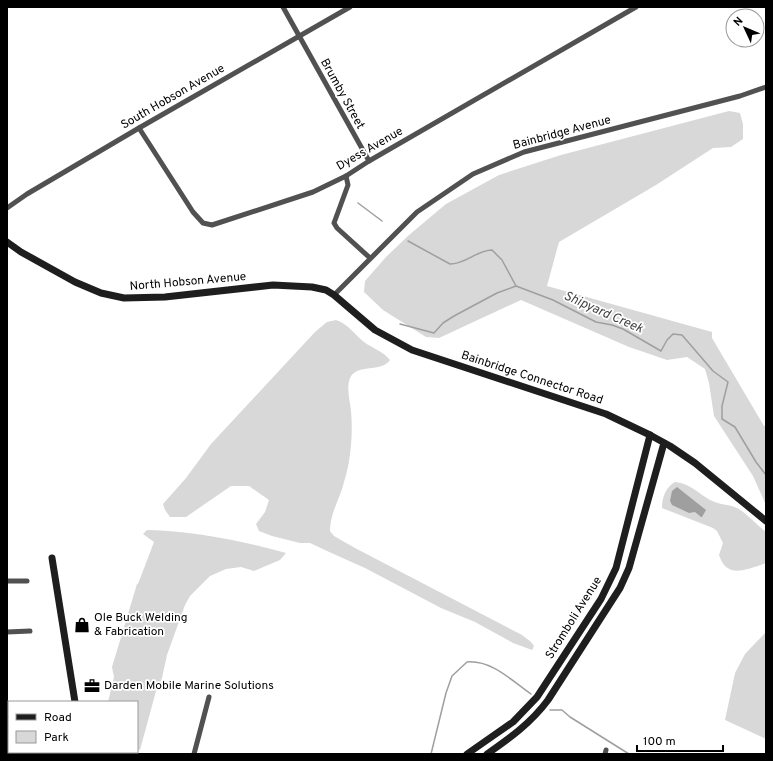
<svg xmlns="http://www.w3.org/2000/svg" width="773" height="761" font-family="Overpass,sans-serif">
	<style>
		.green { fill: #d8d8d8 }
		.water { fill: #9f9f9f }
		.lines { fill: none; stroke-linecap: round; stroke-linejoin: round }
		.stream { stroke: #9f9f9f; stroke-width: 1.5 }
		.street { stroke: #515151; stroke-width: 5 }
		.secondary { stroke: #1e1e1e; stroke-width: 7 }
		.labels { text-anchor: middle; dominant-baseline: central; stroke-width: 3.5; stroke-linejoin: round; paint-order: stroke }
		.street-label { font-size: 12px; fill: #000; stroke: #fff }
		.poi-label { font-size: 12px; fill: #000; stroke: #fff; text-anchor: start }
		.water-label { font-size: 13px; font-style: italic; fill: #404040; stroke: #fff }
	</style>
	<rect width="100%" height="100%" fill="#fff"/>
	<g class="green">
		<path d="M 729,111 L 740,113 L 743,124 L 743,139 L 731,147 L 713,148 L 656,185 L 559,242 L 547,286 L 712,332 L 712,338 L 764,426 L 766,426 L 766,505 L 753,476 L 714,416 L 709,383 L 705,369 L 687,357 L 667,360 L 629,347 L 521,300 L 439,338 L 426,337 L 383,310 L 364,292 L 365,281 L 386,257 L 409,235 L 446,204 L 499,175 L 561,155 Z"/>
		<path d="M 336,320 C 348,324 354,334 364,342 C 372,348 383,351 390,360 C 381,373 357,363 350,378 C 346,388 350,401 351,411 C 352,422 352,434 351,445 C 350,457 348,470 344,482 C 340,499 330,513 330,531 L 334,536 L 355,548 L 522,635 L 531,642 L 534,646 L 532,650 L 513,643 L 475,622 L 441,608 L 365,568 L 327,551 L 310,543 L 300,543 L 272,536 L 259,531 L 256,524 L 265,512 L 269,500 L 249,486 L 231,486 L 186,517 L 170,517 L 165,510 L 163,504 L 186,478 L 211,444 L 315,332 L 327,322 Z"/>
		<path d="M 675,482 C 689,483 698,493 710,500 C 719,505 729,504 737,508 C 744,511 759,527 766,532 L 766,563 C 747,569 727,580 719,555 L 723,543 L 717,531 L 713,528 L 662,508 C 662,497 666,487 675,482 Z"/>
		<path d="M 147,530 C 194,531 242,541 286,553 L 280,560 L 254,571 L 241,567 L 226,569 L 210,576 L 190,596 L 185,605 L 167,655 L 162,678 L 156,691 L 140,750 L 137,749 L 137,702 L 108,702 L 114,677 L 112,667 L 137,584 L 138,584 L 154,542 L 143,534 Z"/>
		<path d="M 766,632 L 766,739 L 725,720 L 735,673 L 745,654 Z"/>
	</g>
	<path class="water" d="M 677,487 L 706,510 L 702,517 L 701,517 L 695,512 L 689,513 L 672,505 L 670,501 L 672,491 Z"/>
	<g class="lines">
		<g class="stream">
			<path d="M 358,203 L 382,221"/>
			<path d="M 408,241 L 450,264 C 466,264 477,250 492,250 L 502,260 L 516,286 L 553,300 L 596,322 L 612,325 L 623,329 L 661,351 L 667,340 L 673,334 L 682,335 L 713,371 L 728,382 L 722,406 L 722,419 L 735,427 L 756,462 L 766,475"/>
			<path d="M 400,324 L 434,333 L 443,323 L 454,316 L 497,293 L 516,286"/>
			<path d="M 550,710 L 562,710 L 570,717 L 629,754"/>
			<path d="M 431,754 L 446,693 L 452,676 L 467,662 C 492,660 512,681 531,694"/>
		</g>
		<g class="street">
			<path d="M 283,7 L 369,161"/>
			<path d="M 139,128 L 193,212 L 203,223 L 212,225 L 313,192 L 346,176 L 369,161 L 636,7"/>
			<path d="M 346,176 L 348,185 L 334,223 L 337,228 L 370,258"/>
			<path d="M 7,208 L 27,194 L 139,128 L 350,7"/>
			<path d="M 334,295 L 417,212 L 473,174 L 524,152 L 740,96 L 766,87"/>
			<path d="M 7,581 L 27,581"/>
			<path d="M 7,632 L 30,631"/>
			<path d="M 194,754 L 209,697"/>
			<path d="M 605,754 L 606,750"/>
		</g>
		<g class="secondary">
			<path d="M 7,242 L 21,252 L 75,282 L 101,293 L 124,298 L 165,297 L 273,285 L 312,287 L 326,290 L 334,295 L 375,330 L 412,350 L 606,414 L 650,435 L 670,446 L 695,463 L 766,521"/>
			<path d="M 52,558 L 75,702"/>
			<path d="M 7,712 L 9,713"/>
			<path d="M 127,752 L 133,754"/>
			<path d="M 81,754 L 82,752"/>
			<path d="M 467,754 L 513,722 L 537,697 L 601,599 L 616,568 L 650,435"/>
			<path d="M 487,754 C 510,738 531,723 548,700 L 620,588 L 629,568 L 664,443"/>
		</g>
	</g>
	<defs>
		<symbol id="shop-bare" viewBox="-9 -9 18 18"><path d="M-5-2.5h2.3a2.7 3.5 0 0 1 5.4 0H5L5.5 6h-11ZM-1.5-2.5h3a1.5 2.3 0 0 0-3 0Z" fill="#000" stroke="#fff" stroke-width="2.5" paint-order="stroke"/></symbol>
		<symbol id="office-bare" viewBox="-9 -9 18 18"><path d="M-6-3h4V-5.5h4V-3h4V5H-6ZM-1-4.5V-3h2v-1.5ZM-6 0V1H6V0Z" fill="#000" stroke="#fff" stroke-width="2.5" paint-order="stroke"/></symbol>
	</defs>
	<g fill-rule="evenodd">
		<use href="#shop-bare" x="71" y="614" width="22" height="22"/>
		<use href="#office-bare" x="81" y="675" width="22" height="22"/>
	</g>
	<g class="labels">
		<g class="street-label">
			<text transform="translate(342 94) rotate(61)">Brumby Street</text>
			<text transform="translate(173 97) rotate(-30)">South Hobson Avenue</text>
			<text transform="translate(562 133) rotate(-15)">Bainbridge Avenue</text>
			<text transform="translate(370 149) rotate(-30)">Dyess Avenue</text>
			<text transform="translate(188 282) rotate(-5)">North Hobson Avenue</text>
			<text transform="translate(532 378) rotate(18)">Bainbridge Connector Road</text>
			<text transform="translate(574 618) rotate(-58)">Stromboli Avenue</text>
		</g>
		<g class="poi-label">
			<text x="94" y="618">Ole Buck Welding<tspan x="94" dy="14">&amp; Fabrication</tspan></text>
			<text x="104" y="686">Darden Mobile Marine Solutions</text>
		</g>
		<g class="water-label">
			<text transform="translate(603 313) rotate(24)">Shipyard Creek</text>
		</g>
	</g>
	<rect width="773" height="761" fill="none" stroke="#000000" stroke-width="16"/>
	<rect x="8" y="701" width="130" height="52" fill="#ffffff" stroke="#999999"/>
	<rect x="16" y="714" width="20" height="6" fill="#1e1e1e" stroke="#999999"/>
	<text x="44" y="721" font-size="12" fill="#000000">Road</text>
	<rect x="16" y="731" width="20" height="12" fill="#d8d8d8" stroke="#999999"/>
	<text x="44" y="741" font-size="12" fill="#000000">Park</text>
	<g transform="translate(745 28) rotate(314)"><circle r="19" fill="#ffffff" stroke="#999999"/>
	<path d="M0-3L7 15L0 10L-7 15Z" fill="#000000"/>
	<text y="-6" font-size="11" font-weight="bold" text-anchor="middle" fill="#000000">N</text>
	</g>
	<path d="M637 745v6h86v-6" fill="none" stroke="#000000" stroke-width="2"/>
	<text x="643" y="745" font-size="12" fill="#000000" stroke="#ffffff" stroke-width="3" paint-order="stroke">100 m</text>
</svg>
